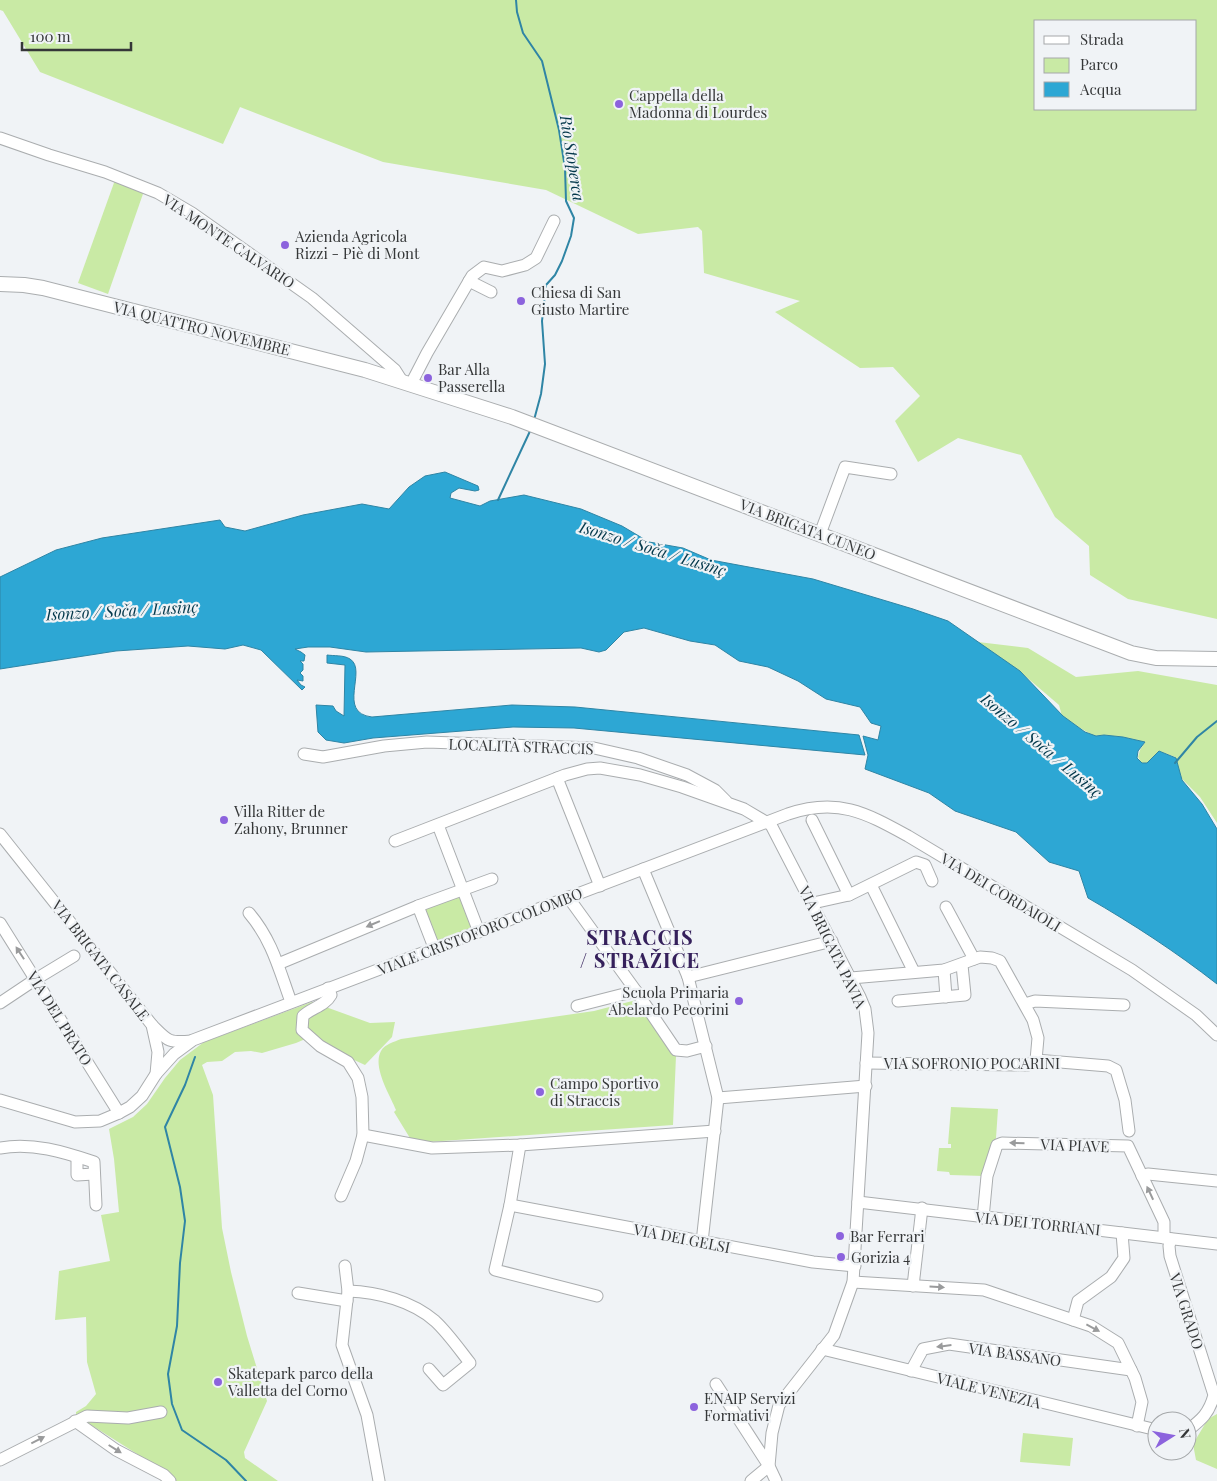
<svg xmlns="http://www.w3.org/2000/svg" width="1217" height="1481" font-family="'Playfair Display',serif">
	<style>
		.green { fill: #c9eaa5; fill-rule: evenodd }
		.water { fill: #2da7d4; stroke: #2f85a5 }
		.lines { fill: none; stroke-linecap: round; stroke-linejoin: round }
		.stream { stroke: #2f85a5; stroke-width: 2 }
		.minor-casing { stroke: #aaadaf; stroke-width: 13 }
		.major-casing { stroke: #aaadaf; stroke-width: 16 }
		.minor { stroke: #fff; stroke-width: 11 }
		.major { stroke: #fff; stroke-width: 14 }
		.oneway { fill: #9a9b9c }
		.poi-dot { fill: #8c63dd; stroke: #f0f3f6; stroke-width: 2 }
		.labels { text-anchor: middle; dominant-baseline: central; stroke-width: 4.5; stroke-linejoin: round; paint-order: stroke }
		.poi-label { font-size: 15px; fill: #353738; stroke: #f0f3f6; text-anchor: start }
		.street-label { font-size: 15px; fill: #353738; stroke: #f0f3f6 }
		.water-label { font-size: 16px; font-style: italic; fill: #03384b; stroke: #f0f3f6 }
		.district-label { font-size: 20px; font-weight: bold; letter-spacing: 1px; fill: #35205b; stroke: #f0f3f6 }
	</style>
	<rect width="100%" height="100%" fill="#f0f3f6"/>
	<g class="green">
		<path d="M 0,0 L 1217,0 L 1217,619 L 1128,599 L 1090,575 L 1089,546 L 1055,517 L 1021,455 L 958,438 L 918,462 L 895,421 L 920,396 L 893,367 L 860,368 L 775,312 L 800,301 L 704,273 L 702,231 L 698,227 L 638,234 L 546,190 L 383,162 L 240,107 L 223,144 L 40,72 L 3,11 L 0,10 ZM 1036,21 L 1196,21 L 1196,109 L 1036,109 Z"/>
		<path d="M 115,180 L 144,191 L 108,294 L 78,283 Z"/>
		<path d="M 978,642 L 1028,648 L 1076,677 L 1138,671 L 1217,685 L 1217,823 L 1200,797 L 1181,778 L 1175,757 L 1159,751 L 1147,763 L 1142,764 L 1138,757 L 1140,750 L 1145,742 L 1123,737 L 1104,735 L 1094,736 L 1080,728 L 1062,716 L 1059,705 L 1017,669 Z"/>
		<path d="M 463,890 L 479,932 L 435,950 L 418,906 Z"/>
		<path d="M 640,999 L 676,1056 L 673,1125 L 413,1143 L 394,1112 L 396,1110 C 390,1095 372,1067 381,1051 C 385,1044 394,1042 401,1039 L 594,1011 Z"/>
		<path d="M 312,1002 L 370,1023 L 395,1022 L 392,1037 L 365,1065 L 339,1053 L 324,1042 L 310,1037 L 296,1043 L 262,1053 L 251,1051 L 235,1052 L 222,1061 L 207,1062 L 202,1065 L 213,1095 L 222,1228 L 231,1272 L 247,1336 L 267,1401 L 244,1452 L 245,1458 L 278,1481 L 176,1481 L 172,1476 L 88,1423 L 76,1419 L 76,1412 L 86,1406 L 96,1394 L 87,1362 L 86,1317 L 55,1320 L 59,1271 L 110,1261 L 101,1215 L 119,1212 L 114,1159 L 109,1129 L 133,1117 L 147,1104 L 165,1078 L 180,1060 L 204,1042 Z"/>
		<path d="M 951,1107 L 998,1109 L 996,1138 L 984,1176 L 950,1175 L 949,1172 L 937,1171 L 939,1148 L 951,1148 L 951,1144 L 948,1144 Z"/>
		<path d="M 1217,1414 L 1217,1469 L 1196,1460 L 1193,1444 L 1208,1419 Z"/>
		<path d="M 1023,1433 L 1073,1438 L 1070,1466 L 1020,1462 Z"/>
	</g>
	<g class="water">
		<path d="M 445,472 L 478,486 L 479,490 L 475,491 L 459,488 L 451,493 L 450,498 L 480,506 L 490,501 L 524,495 L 581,509 L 622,526 L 649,542 L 683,548 L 711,560 L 813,579 L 913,609 L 948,621 L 1020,671 L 1063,716 L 1085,732 L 1096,736 L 1104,735 L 1123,737 L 1145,742 L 1138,751 L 1137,758 L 1142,763 L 1147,763 L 1159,751 L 1176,758 L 1182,780 L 1202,804 L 1217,829 L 1217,984 C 1176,952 1133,924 1088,898 L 1079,871 L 1049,862 L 1016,832 L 955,811 L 929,793 L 865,769 L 868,755 L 863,736 L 878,740 L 881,726 L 871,723 L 860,707 L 826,699 L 798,681 L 768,667 L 739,661 L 715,645 L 690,641 L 644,628 L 624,632 L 606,650 L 599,652 L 581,648 L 366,652 L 330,647 L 308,647 L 295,649 L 301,652 L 305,655 L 304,661 L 300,661 L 303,664 L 303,670 L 300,673 L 303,676 L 303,681 L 297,680 L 301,685 L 305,687 L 302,690 L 261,650 L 243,645 L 225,649 L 188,646 L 116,651 L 0,669 L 0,577 L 56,550 L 102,538 L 220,520 L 225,527 L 245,531 L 303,515 L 362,504 L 389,509 L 409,487 L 425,476 Z"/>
		<path d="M 327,655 C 334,656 344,655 350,659 C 368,670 336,713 372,717 L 512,705 L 575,707 L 859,735 L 865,755 L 574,728 L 513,727 L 373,738 L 344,743 L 326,740 L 318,732 L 316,705 L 333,706 L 336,711 L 344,716 L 345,665 L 327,663 Z"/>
	</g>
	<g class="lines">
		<g class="stream">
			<path d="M 516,0 L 517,12 L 523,33 L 542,61 L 559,130 L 565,168 L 566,201 L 574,218 L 571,236 L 562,261 L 555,275 L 546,285 L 542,321 L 545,364 L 541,394 L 534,420"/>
			<path d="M 498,500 L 531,429"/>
			<path d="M 1175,763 L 1197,737 L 1217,721"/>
			<path d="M 195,1057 L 185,1085 L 165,1127 L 180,1187 L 185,1221 L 180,1263 L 177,1326 L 168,1374 L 172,1404 L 182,1430 L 226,1460 L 246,1481"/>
		</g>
		<defs>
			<g id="minor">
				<path d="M 0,138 L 49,155 L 105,172 L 158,193 L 192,213 L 312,298 L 395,370 L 402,381"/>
				<path d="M 469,281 L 491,292"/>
				<path d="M 411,384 L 427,353 L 472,276 L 484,267 L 502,271 L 525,265 L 536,258 L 554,221"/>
				<path d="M 820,534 L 845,467 L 891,474"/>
				<path d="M 304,754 L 323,757 L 384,746 L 427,742 L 594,748 L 638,758 L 687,775 L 715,790 L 726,801"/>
				<path d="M 557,778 L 600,886"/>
				<path d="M 812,820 L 849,895"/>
				<path d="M 438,825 L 479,932"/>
				<path d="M 0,834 L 152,1025 L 158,1052 L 156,1074 L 142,1096 L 130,1107 L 119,1113 L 100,1121 L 75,1122 L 0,1100"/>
				<path d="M 395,841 L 565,775 L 587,769 L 600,768 L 640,775 L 682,787 L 744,809 L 771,825 L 860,997 L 865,1009 L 868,1033 L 853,1282 L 834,1335 L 779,1405 L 772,1433 L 769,1466 L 776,1481"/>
				<path d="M 643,869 L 688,977 L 718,1098 L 702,1242"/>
				<path d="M 871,885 L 914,972"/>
				<path d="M 568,897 L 636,991 L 676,1050 L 687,1051 L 706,1046"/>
				<path d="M 813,903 L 849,895 L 916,862 L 925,865 L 932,881"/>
				<path d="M 418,906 L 435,950"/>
				<path d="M 946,907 L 974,959"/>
				<path d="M 249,913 C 272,940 279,969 291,1002"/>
				<path d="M 0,923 L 119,1113"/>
				<path d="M 278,964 L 418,906 L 492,879"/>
				<path d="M 944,970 L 946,997"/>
				<path d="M 688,977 L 832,941"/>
				<path d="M 851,978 L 944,970 L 980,957 L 992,958 L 1000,961 L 1033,1020 L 1038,1038 L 1036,1060"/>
				<path d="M 328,988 L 331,995 C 325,1006 311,1008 303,1016 L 302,1030 L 320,1046 L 348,1062 L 358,1078 L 362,1097 L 363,1135 L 356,1161 L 341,1196"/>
				<path d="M 898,1001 L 965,995 L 962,965"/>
				<path d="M 0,1003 L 36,979 L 74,956"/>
				<path d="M 1025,1004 L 1035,1001 L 1124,1005"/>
				<path d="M 577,1006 L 636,991"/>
				<path d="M 152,1025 C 168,1041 168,1043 191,1041"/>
				<path d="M 866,1063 L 1028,1065 L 1036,1060 L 1108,1066 L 1116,1070 L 1125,1100 L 1129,1131"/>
				<path d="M 156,1074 L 174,1054 L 193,1040 L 788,814 C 838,797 866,813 908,836 L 1132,970 L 1196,1015 L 1217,1035"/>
				<path d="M 718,1098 L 866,1086"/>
				<path d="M 363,1135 L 432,1148 L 520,1145 L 715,1131"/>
				<path d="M 520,1145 L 510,1205 L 495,1270 L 597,1296"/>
				<path d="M 0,1148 C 32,1142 64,1152 94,1162 L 96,1205"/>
				<path d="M 77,1157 L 77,1175 L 94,1174"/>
				<path d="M 1142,1176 L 1148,1174 L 1217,1181"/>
				<path d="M 858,1202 L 1217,1244"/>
				<path d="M 510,1205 L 813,1262 L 855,1266"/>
				<path d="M 983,1218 L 987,1176 L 997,1145 L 1002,1143 L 1128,1146 L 1164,1222 L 1164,1238"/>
				<path d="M 1171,1239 L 1169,1246 L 1170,1256 L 1214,1395 C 1209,1414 1201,1420 1187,1431"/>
				<path d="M 345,1266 L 348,1291 L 342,1345 L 367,1415 L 379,1481"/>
				<path d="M 853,1282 L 984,1290 L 1091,1326 L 1118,1343 L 1135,1378 L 1142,1402 L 1137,1426"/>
				<path d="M 913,1286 L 922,1208"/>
				<path d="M 348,1291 C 378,1292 412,1301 435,1321 C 448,1333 459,1349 470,1363 L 443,1385 L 429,1369"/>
				<path d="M 298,1293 L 347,1301"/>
				<path d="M 1073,1320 L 1078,1301 L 1111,1277 L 1124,1258 L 1122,1233"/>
				<path d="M 822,1349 L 1157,1430"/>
				<path d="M 911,1371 L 923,1349 L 949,1344 L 1131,1370"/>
				<path d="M 716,1384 L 769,1466 L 751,1481"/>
				<path d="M 75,1421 L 116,1450 L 164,1475 L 170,1481"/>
				<path d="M 0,1460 L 87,1416 L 128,1418 L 161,1412"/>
			</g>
			<path id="major" d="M 0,284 L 24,285 L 43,288 L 365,370 L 512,417 L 1131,653 L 1156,658 L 1217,659"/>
		</defs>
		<use href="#minor" class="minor-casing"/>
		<use href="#major" class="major-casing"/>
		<use href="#minor" class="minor"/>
		<use href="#major" class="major"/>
	</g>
	<defs><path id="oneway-solid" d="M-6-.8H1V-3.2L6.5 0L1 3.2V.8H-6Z" transform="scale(1.25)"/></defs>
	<g class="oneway">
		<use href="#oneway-solid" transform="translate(373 924) rotate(157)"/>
		<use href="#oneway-solid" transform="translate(20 953) rotate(-123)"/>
		<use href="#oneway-solid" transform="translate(1017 1143) rotate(-178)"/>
		<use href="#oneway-solid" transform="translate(1150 1193) rotate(-115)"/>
		<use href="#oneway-solid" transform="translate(937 1287) rotate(4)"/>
		<use href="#oneway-solid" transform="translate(1093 1328) rotate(28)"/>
		<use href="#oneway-solid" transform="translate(944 1346) rotate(173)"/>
		<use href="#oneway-solid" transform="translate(38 1440) rotate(-27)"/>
		<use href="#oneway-solid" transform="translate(115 1449) rotate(32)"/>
	</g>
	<g class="poi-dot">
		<circle cx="619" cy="104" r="5"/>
		<circle cx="285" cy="245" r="5"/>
		<circle cx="521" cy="301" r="5"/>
		<circle cx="428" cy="378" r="5"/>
		<circle cx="224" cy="820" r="5"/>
		<circle cx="739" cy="1001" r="5"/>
		<circle cx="540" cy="1092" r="5"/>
		<circle cx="840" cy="1236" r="5"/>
		<circle cx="841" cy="1257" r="5"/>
		<circle cx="218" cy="1382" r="5"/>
		<circle cx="694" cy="1407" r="5"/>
	</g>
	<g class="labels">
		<g class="poi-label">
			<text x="629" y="95">Cappella della<tspan x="629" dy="17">Madonna di Lourdes</tspan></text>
			<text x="295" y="236">Azienda Agricola<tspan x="295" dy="17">Rizzi - Piè di Mont</tspan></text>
			<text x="531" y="292">Chiesa di San<tspan x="531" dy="17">Giusto Martire</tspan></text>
			<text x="438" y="369">Bar Alla<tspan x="438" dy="17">Passerella</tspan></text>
			<text x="234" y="811">Villa Ritter de<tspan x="234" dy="17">Zahony, Brunner</tspan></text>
			<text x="729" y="992" text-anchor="end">Scuola Primaria<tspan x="729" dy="17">Abelardo Pecorini</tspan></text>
			<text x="550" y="1083">Campo Sportivo<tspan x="550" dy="17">di Straccis</tspan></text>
			<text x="850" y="1236">Bar Ferrari</text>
			<text x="851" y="1257">Gorizia 4</text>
			<text x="228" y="1373">Skatepark parco della<tspan x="228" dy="17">Valletta del Corno</tspan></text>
			<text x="704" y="1398">ENAIP Servizi<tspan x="704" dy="17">Formativi</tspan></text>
		</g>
		<g class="street-label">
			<text transform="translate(229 241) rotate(34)">VIA MONTE CALVARIO</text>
			<text transform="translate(202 328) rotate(14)">VIA QUATTRO NOVEMBRE</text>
			<text transform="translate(808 529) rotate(21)">VIA BRIGATA CUNEO</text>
			<text transform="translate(521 746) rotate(2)">LOCALITÀ STRACCIS</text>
			<text transform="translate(1001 892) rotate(31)">VIA DEI CORDAIOLI</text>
			<text transform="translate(480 931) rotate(-21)">VIALE CRISTOFORO COLOMBO</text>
			<text transform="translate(833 947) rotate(64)">VIA BRIGATA PAVIA</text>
			<text transform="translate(101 960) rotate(52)">VIA BRIGATA CASALE</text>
			<text transform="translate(60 1018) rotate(58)">VIA DEL PRATO</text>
			<text x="972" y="1063">VIA SOFRONIO POCARINI</text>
			<text transform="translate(1075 1145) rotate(2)">VIA PIAVE</text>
			<text transform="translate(1038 1223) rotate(6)">VIA DEI TORRIANI</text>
			<text transform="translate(682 1238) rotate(11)">VIA DEI GELSI</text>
			<text transform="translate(1187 1311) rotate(72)">VIA GRADO</text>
			<text transform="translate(1015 1354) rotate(8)">VIA BASSANO</text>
			<text transform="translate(989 1390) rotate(14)">VIALE VENEZIA</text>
		</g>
		<g class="water-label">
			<text transform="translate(573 158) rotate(81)">Rio Stoperca</text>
			<text transform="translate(653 548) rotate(17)">Isonzo / Soča / Lusinç</text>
			<text transform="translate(122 610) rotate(-3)">Isonzo / Soča / Lusinç</text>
			<text transform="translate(1042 745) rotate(40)">Isonzo / Soča / Lusinç</text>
		</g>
		<g class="district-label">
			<text x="640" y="936">STRACCIS<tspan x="640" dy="23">/ STRAŽICE</tspan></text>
		</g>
	</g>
	<rect x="1034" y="20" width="162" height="90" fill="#f0f3f6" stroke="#a5a8aa"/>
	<rect x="1044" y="36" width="25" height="8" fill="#ffffff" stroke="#a5a8aa"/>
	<text x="1080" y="45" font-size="15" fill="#353738">Strada</text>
	<rect x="1044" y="58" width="25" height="15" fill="#c9eaa5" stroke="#a5a8aa"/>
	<text x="1080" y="70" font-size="15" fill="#353738">Parco</text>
	<rect x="1044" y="82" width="25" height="15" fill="#2da7d4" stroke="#a5a8aa"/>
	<text x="1080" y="95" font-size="15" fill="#353738">Acqua</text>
	<g transform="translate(1172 1436) rotate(79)"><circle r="24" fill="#f0f3f6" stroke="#a5a8aa"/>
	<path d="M0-4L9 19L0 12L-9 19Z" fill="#8c63dd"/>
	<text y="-8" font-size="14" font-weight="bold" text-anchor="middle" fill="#353738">N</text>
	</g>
	<path d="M22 42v8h109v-8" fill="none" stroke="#353738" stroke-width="2.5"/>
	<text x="30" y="42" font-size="15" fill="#353738" stroke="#f0f3f6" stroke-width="4" paint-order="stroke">100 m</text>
</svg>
